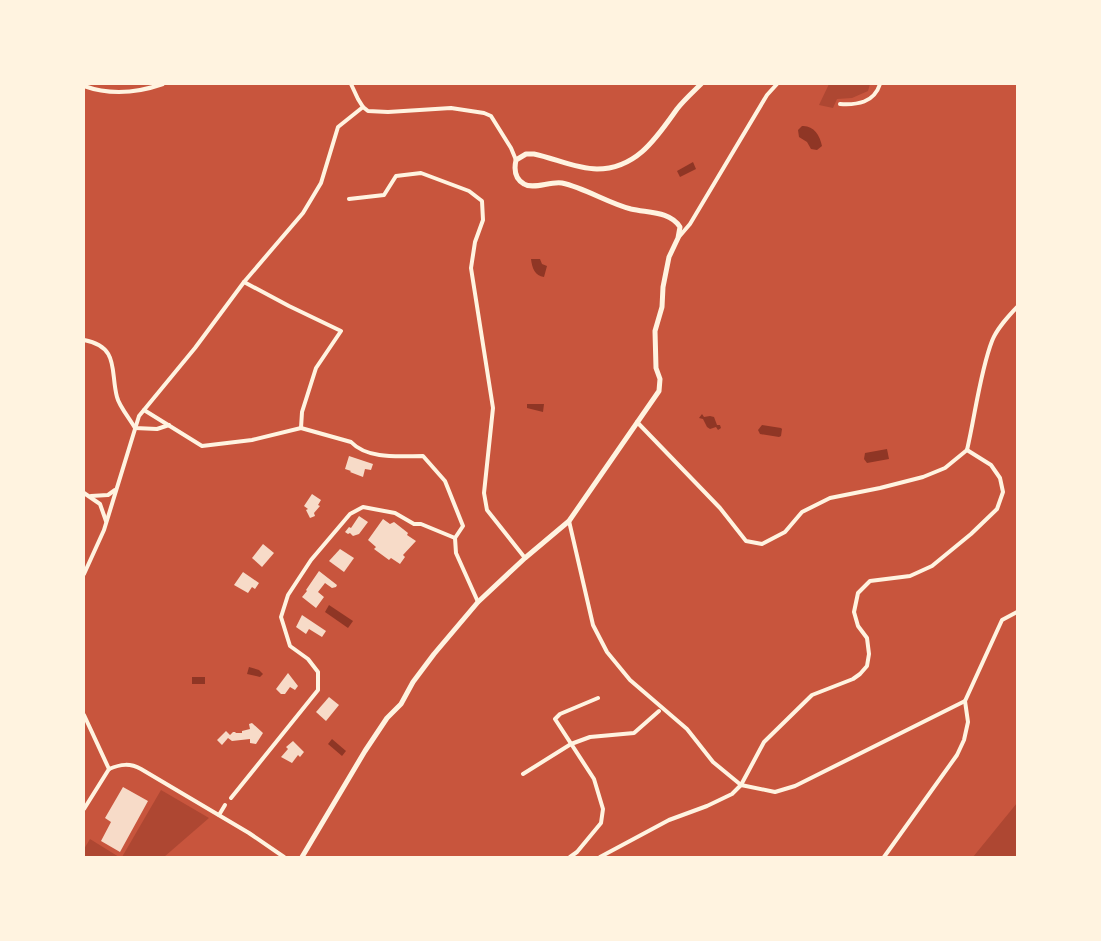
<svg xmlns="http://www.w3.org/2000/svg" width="1101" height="941" font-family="'PT Sans Narrow',sans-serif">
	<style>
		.green { fill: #ae4732 }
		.water { fill: #8f3625 }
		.building { fill: #f7dbc8 }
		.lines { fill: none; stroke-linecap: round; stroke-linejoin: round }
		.minor { stroke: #fff3e0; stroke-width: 4 }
		.secondary { stroke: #fff3e0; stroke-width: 5 }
	</style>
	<rect width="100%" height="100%" fill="#c8553d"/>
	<g class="green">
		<path d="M 829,84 L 870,84 L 868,91 L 852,98 L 837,99 L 833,108 L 819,105 Z"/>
		<path d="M 161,790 L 209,818 L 164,857 L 122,857 Z"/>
		<path d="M 1017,803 L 1017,857 L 973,857 Z"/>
		<path d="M 90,839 L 119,857 L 84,857 L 84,849 Z"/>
	</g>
	<g class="water">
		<path d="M 802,126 C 813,125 820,135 822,146 L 817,150 L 811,149 L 807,142 L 799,137 L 798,130 Z"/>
		<path d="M 693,162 L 696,169 L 680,177 L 677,171 Z"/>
		<path d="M 531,259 L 540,259 L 542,264 L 547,266 L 544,277 C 535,276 532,268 531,259 Z"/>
		<path d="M 527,404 L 544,404 L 543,412 L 527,408 Z"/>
		<path d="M 702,414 L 704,417 L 710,416 L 714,417 L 717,425 L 720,425 L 721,428 L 718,430 L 716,427 L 710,429 L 707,427 L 703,419 L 699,418 Z"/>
		<path d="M 762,425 L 781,428 L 782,429 L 781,436 L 779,437 L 760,434 L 758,430 Z"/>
		<path d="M 887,449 L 889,459 L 867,463 L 864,459 L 865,453 Z"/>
		<path d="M 329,605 L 353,621 L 348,628 L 325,612 Z"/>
		<path d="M 249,667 L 259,670 L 263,674 L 260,677 L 247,674 Z"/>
		<rect x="192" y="677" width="13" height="7"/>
		<path d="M 332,739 L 346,751 L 342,756 L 328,744 Z"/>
	</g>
	<g class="building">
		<path d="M 349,456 L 373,464 L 371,470 L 365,469 L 363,477 L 350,472 L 351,471 L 345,469 Z"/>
		<path d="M 312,494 L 321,500 L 318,505 L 320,506 L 314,513 L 315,516 L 310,518 L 306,510 L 308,509 L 304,506 Z"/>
		<path d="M 359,516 L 368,522 L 359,534 L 353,536 L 350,533 L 348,534 L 345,532 L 349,527 L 351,528 Z"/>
		<path d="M 383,519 L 390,524 L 394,522 L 403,529 L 408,533 L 407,535 L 416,541 L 403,555 L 405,557 L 400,564 L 391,558 L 389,560 L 374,549 L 376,547 L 368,540 Z"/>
		<path d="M 263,544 L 274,553 L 262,567 L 252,558 Z"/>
		<path d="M 340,549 L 354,558 L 344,572 L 329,561 Z"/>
		<path d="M 319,571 L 337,585 L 336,587 L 332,588 L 325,583 L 318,592 L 324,597 L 316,608 L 302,597 L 307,591 L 306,590 Z"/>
		<path d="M 243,572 L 259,583 L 255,589 L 252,587 L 248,593 L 234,585 Z"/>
		<path d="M 302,615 L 326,631 L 322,637 L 309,629 L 306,634 L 296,627 Z"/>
		<path d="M 288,673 L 298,686 L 295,690 L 290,687 L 285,694 L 281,694 L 276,689 Z"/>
		<path d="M 329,697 L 339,705 L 326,721 L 316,712 Z"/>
		<path d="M 252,723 L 263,733 L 256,744 L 250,743 L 250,739 L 232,741 L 228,738 L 222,745 L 217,740 L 226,731 L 230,735 L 233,732 L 235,732 L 236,733 L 242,733 L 242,731 L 250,729 L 249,724 Z"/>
		<path d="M 293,741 L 304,752 L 300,757 L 298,755 L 292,763 L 281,757 L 288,749 L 286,747 Z"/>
		<path d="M 123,787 L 148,801 L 120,852 L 101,841 L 111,822 L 105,818 Z"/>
	</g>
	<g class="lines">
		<g class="minor">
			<path d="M 351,84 L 358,99 L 363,107 L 368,111 L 388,112 L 451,108 L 484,113 L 491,116 L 511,148 L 516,160"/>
			<path d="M 84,86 C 109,95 137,93 163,84"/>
			<path d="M 840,104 C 857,105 874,103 880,84"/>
			<path d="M 349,199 L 384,195 L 396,176 L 421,173 L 469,191 L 482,201 L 483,220 L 475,242 L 471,268 L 493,408 L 484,493 L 487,510 L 525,558"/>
			<path d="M 678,238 L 690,224 L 767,95 L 777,84"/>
			<path d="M 244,282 L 289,306 L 341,331 L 316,368 L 302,412 L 301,428"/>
			<path d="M 84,340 C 120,347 110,371 117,397 C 119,406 130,419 135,428 L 157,429 L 169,425"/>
			<path d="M 144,410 L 202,446 L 252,440 L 301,428 L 351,442 C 368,460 401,456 423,456 L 445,481 L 463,526 L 455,538 L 456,553 L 478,602"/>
			<path d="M 637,422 L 720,508 L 746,541 L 762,544 L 785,532 L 802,512 L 830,498 L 880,488 L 923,477 L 945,468 L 967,450"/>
			<path d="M 967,450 C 975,416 980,372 992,341 C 997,328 1008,317 1017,307"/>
			<path d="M 84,493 L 100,504 L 106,521"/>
			<path d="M 91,496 L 108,495 L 115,490"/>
			<path d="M 569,521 L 593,625 L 607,652 L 630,680 L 687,729 L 713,762 L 741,785 L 775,792 L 795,786 L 965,701"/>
			<path d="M 84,574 L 104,530 L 139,416 L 195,348 L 244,282 L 303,213 L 321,183 L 338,127 L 363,107"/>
			<path d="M 84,715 L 109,769"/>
			<path d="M 109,769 C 121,764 130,763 141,769 L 249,833 L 284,857"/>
			<path d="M 523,774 L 571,744 L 590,737 L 634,733 L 659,711"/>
			<path d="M 231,798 L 318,690 L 318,672 L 308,659 L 290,646 L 281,617 L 288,595 L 311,560 L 350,514 L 363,507 L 395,513 L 414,524 L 421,524 L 455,538"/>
			<path d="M 84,809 L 109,769"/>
			<path d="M 219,815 L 225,805"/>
			<path d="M 570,857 L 577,852 L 601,823 L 603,809 L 594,779 L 555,719 L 560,714 L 598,698"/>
			<path d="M 600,857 L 669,820 L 707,806 L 732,794 L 741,785 L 764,742 L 812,695 L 853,679 L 860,674 L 867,666 L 869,654 L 867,638 L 858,626 L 854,612 L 858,593 L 870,581 L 910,576 L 932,566 L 971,534 L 997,509 L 1003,492 L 1000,478 L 991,465 L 967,450"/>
			<path d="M 884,857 L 957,755 L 964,740 L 968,722 L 965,701 L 1002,620 L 1017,612"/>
		</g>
		<path class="secondary" d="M 302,857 L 365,751 L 387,718 L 401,704 L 413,682 L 434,654 L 478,602 L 525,558 L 569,521 L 659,391 L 660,379 L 656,368 L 655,331 L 662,307 L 663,287 L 669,257 L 678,238 L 680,227 C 670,211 648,213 631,209 C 608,203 585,188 562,183 C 550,181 533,190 524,184 C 515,179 514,169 516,160 L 526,154 L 534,154 C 554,158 576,169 597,169 C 637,169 657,137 677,109 C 684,100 693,92 701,84"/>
	</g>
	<rect width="1101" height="941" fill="none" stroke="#fff3e0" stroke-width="170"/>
</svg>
